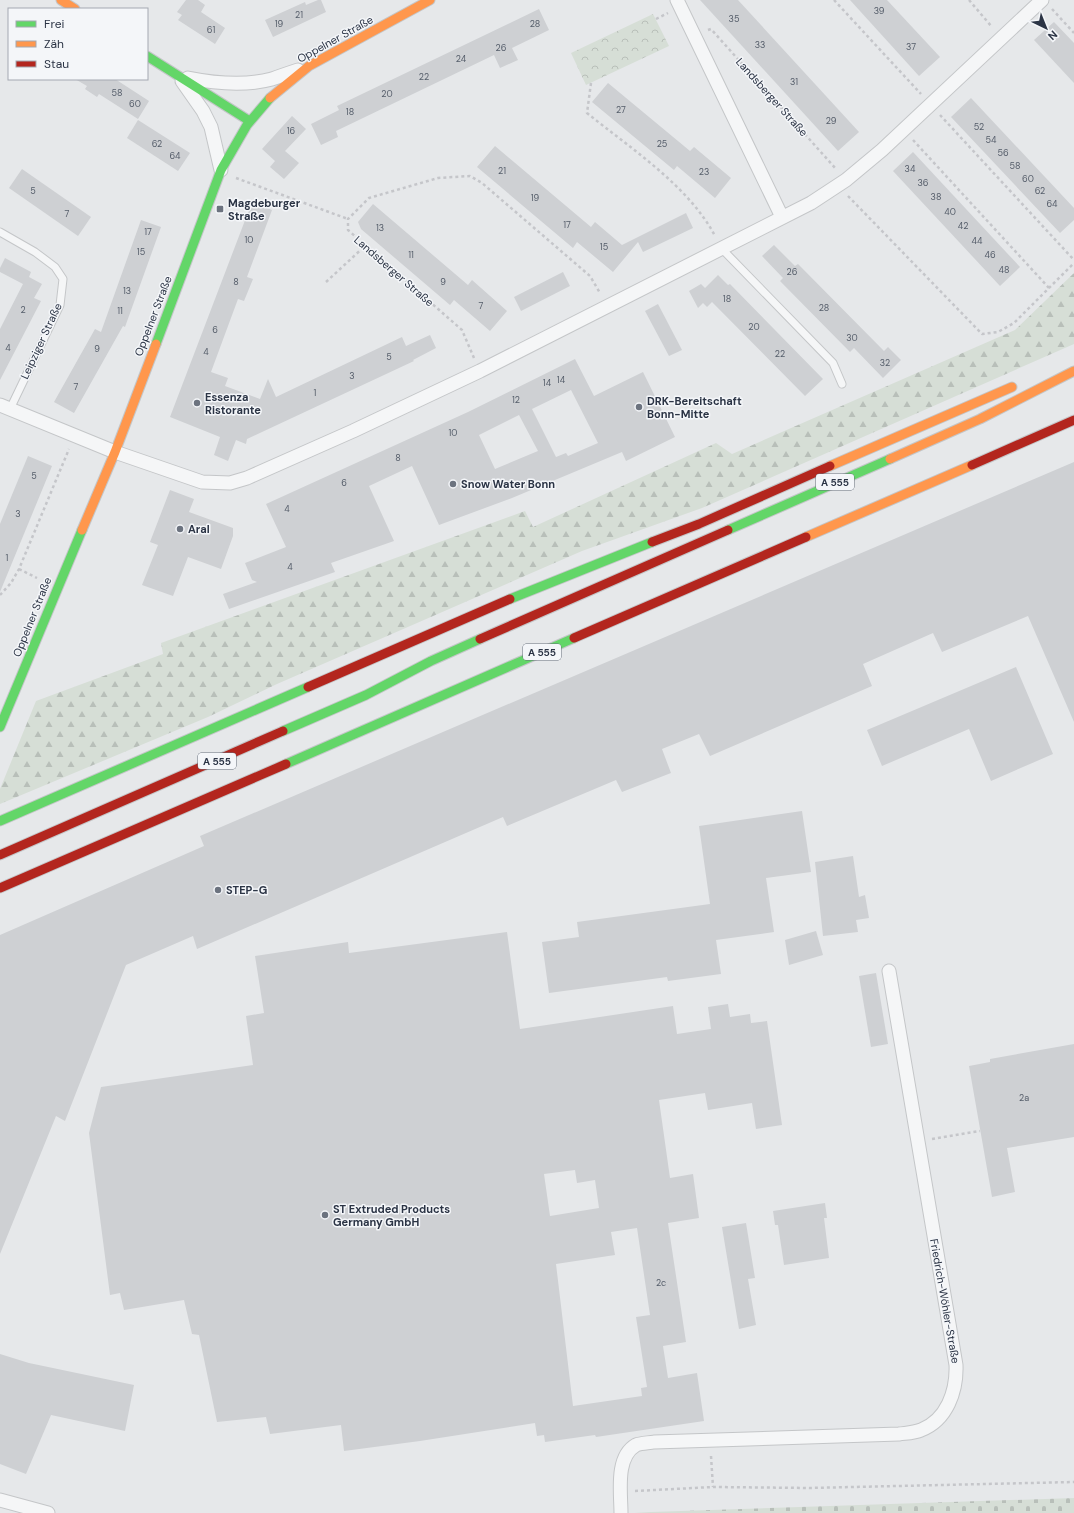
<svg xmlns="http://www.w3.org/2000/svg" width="1074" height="1513" font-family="'DM Sans',sans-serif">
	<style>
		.forest { fill: url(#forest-firs) }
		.cemetery { fill: url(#cemetery-stones) }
		.park { fill: url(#park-crowns) }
		.building { fill: #ced0d3; fill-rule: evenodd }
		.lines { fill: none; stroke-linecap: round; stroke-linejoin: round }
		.lane-casing { stroke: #c4c6c8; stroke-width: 9 }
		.street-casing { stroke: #c4c6c8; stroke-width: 15 }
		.fast-casing { stroke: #c4c6c8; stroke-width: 11 }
		.slow-casing { stroke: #c4c6c8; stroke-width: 11 }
		.jam-casing { stroke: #c4c6c8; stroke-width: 11 }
		.path { stroke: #c5c6ca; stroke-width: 2.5; stroke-dasharray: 3 3; stroke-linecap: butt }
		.lane { stroke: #f5f6f7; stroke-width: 7 }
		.street { stroke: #f5f6f7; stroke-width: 13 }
		.fast { stroke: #63d668; stroke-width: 9 }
		.slow { stroke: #ff974d; stroke-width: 9 }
		.jam { stroke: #b3261e; stroke-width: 9 }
		.poi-dot { fill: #6c737f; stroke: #f4f6f9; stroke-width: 1.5 }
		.labels { text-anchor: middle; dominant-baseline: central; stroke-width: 3; stroke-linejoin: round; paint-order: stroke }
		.number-label { font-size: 9px; fill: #545c69 }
		.shield { fill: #f4f6f9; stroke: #676e7b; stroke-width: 1 }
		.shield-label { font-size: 10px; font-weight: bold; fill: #2b3445 }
		.street-label { font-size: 11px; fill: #2b3445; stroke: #f4f6f9 }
		.poi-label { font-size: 11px; font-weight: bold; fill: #2b3445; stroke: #f4f6f9; text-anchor: start }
	</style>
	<defs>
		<pattern id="forest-firs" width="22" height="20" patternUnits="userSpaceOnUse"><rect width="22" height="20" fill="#d6ded6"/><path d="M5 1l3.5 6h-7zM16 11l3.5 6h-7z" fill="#b8bfb9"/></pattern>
		<pattern id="cemetery-stones" width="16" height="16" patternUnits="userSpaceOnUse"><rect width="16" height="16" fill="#d6ded6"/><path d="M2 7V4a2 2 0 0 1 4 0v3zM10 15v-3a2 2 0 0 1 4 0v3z" fill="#b8bfb9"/></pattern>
		<pattern id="park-crowns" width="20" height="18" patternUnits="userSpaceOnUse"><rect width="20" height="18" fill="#d6ded6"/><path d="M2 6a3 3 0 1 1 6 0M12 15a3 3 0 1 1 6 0" fill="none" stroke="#b8bfb9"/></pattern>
	</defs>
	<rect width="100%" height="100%" fill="#e6e8ea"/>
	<path class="forest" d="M 1074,273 L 1074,344 L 702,508 L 582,551 L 277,684 L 208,717 L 0,804 L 0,789 L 36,701 L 163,654 L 161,643 L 525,511 L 533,527 L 716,443 L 732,454 L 1015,330 Z"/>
	<path class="cemetery" d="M 1074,1498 L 1074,1513 L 634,1513 L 651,1512 Z"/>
	<path class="park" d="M 653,14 L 669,46 L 586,85 L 571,53 Z"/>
	<g class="building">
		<path d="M 186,0 L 198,0 L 205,5 L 201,12 L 225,28 L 215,44 L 178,20 L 182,15 L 177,12 Z"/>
		<path d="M 318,0 L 321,0 L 326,12 L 273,37 L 265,20 L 305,2 L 306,5 Z"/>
		<path d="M 700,0 L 738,0 L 859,132 L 838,151 Z"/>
		<path d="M 850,0 L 887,0 L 940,57 L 919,76 Z"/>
		<path d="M 539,9 L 549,30 L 512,48 L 518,60 L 500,68 L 494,55 L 336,131 L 338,137 L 321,145 L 311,124 L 339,110 L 337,106 Z"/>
		<path d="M 1054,22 L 1074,43 L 1074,83 L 1034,40 Z"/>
		<path d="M 75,79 L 115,79 L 149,101 L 138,119 L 99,94 L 97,97 L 85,89 L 87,86 Z"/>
		<path d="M 608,83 L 690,151 L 694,147 L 731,178 L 715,198 L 677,166 L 674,170 L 592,102 Z"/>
		<path d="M 971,98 L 1074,208 L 1074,220 L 1060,233 L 951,117 Z"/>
		<path d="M 292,116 L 306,129 L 285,151 L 299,163 L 284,179 L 270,167 L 275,161 L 262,149 Z"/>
		<path d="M 138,120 L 190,153 L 178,171 L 127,138 Z"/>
		<path d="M 495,146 L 591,227 L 595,222 L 622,245 L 686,213 L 693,228 L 643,252 L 638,242 L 613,272 L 577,242 L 573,248 L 477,167 Z"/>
		<path d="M 913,152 L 1020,267 L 1000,286 L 893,171 Z"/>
		<path d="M 22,169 L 91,217 L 78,236 L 9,188 Z"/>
		<path d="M 252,202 L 272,210 L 247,277 L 253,279 L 244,301 L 238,299 L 211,372 L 228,378 L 225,386 L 260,399 L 268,379 L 276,397 L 402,337 L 406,346 L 430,335 L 436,348 L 413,360 L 414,361 L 247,439 L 246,444 L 236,440 L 228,461 L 214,455 L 220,437 L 170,417 Z"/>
		<path d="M 373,204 L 468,285 L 472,280 L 507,311 L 490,331 L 454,300 L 450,305 L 361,229 L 358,222 Z"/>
		<path d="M 141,220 L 161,227 L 125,327 L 123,326 L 74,413 L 54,402 L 95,329 L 101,332 Z"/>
		<path d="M 774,245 L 795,266 L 798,264 L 884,351 L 888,347 L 901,360 L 883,378 L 854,348 L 850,352 L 780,281 L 783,278 L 762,256 Z"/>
		<path d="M 5,258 L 31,272 L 29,277 L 42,284 L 34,298 L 41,301 L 0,380 L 0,329 L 23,284 L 0,272 L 0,268 Z"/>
		<path d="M 563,272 L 570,286 L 521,311 L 514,297 Z"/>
		<path d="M 718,275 L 728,285 L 730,284 L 823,379 L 805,396 L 712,302 L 707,307 L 703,303 L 698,308 L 689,291 L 701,284 L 705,288 Z"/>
		<path d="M 658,304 L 682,350 L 669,356 L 645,311 Z"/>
		<path d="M 575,359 L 594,396 L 643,372 L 675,437 L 626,461 L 622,452 L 512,498 L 439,525 L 412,466 L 369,486 L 394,541 L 331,563 L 335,572 L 229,609 L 223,594 L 257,582 L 252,580 L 245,563 L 286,547 L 266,504 L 468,412 ZM 571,390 L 598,443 L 568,456 L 566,453 L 556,457 L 532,409 ZM 519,415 L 538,451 L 495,469 L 479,435 Z"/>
		<path d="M 28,456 L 52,466 L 0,592 L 0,524 Z"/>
		<path d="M 1074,462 L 1074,722 L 1028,616 L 942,652 L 933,633 L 863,664 L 872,686 L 710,756 L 699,734 L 662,749 L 671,773 L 622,792 L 616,780 L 507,826 L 503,817 L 197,949 L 193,936 L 126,965 L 65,1121 L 56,1116 L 0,1254 L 0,935 L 204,846 L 200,836 Z"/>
		<path d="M 170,490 L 194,499 L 189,512 L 233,528 L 233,536 L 221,569 L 188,557 L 173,596 L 142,585 L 158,545 L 150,542 Z"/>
		<path d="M 1016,667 L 1053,754 L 991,781 L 969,729 L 882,766 L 867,730 Z"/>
		<path d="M 802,811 L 811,872 L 766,878 L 774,932 L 716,940 L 721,974 L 668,981 L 667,977 L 549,993 L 542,942 L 579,937 L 577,922 L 710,904 L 699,826 Z"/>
		<path d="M 853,856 L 859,897 L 865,895 L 869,918 L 856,920 L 858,932 L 823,936 L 815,862 Z"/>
		<path d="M 816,931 L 823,955 L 789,965 L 785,940 Z"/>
		<path d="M 507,932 L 520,1029 L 673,1006 L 677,1034 L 711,1029 L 708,1007 L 728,1004 L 730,1017 L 750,1014 L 751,1023 L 767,1021 L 782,1125 L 756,1129 L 752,1103 L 708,1110 L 705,1093 L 659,1100 L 670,1178 L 693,1174 L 699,1218 L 668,1223 L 686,1342 L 663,1346 L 668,1378 L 697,1373 L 704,1421 L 596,1437 L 595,1435 L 545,1442 L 544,1435 L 537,1436 L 535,1423 L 420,1441 L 344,1451 L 341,1425 L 270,1434 L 266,1417 L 217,1422 L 199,1335 L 192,1334 L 184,1300 L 124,1310 L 120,1293 L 110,1295 L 89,1133 L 101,1087 L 253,1065 L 246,1016 L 264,1013 L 255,956 L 348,942 L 349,953 ZM 575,1170 L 577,1183 L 595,1180 L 599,1208 L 550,1216 L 544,1174 ZM 637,1228 L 650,1315 L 636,1317 L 647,1387 L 641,1388 L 642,1396 L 573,1406 L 556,1264 L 615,1255 L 611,1232 Z"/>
		<path d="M 876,973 L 888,1044 L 871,1047 L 859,976 Z"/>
		<path d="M 1074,1044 L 1074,1137 L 1007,1148 L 1015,1192 L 992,1197 L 969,1066 L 990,1062 L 990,1059 Z"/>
		<path d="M 825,1203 L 827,1218 L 824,1218 L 829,1258 L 784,1265 L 778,1225 L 775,1225 L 773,1211 Z"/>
		<path d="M 746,1223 L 755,1278 L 748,1279 L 756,1325 L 739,1329 L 722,1227 Z"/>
		<path d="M 0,1354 L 29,1363 L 134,1385 L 125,1431 L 51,1415 L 26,1474 L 0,1464 Z"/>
	</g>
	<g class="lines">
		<defs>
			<g id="lane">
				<path d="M 0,232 L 35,252 L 55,267 L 63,279 L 60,305 L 10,409"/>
				<path d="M 722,249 L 833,363 L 842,384"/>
			</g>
			<g id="street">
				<path d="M 677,0 L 782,217"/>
				<path d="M 188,78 C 213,83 246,86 272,79 C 280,76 289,73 298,70"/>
				<path d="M 182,81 L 203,111 L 211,127 L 221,170"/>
				<path d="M 0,405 L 115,452 L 202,482 L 230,483 L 247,478 L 353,431 L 480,371 L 811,203 L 846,180 L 882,150 L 1042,0"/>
				<path d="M 0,1500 L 48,1513"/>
				<path d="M 621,1513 C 621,1493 615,1457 636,1445 C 641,1443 649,1443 654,1442 L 899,1434 C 906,1433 914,1433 921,1430 C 947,1420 957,1391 956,1365 L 889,971"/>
			</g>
			<g id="fast">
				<path d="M 147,56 L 248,120"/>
				<path d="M 156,344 L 221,170 L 247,125 L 270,98"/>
				<path d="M 728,530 L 890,459"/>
				<path d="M 510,599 L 652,542"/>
				<path d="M 0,727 L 82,530"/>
				<path d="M 283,731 L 366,695 L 431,661 L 480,639"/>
				<path d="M 286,764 L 574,638"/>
				<path d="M 0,821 L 308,687"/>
			</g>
			<g id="slow">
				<path d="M 61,0 L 75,9"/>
				<path d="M 270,98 L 309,66 L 430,0"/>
				<path d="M 890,459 L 980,419 L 1074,371"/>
				<path d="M 830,466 L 1012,387"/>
				<path d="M 82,530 L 115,452 L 156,344"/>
				<path d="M 806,537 L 972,465"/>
			</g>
			<g id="jam">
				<path d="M 972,465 L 1074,420"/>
				<path d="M 652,542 L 699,524 L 830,466"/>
				<path d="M 574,638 L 806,537"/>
				<path d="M 480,639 L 728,530"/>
				<path d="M 308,687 L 510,599"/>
				<path d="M 0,855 L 283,731"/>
				<path d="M 0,888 L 286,764"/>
			</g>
		</defs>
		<use href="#lane" class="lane-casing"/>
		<use href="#street" class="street-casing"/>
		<use href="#fast" class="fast-casing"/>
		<use href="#slow" class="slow-casing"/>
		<use href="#jam" class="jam-casing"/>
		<g class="path">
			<path d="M 834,0 L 921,94"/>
			<path d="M 969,0 L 992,27"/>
			<path d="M 1052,9 L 1074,33"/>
			<path d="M 656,19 L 668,13"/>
			<path d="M 708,30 L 711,29 L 836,169"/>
			<path d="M 591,83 L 587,113 C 630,148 689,186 715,236"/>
			<path d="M 940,115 L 1074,260"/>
			<path d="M 913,140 L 1049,288"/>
			<path d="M 236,178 L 348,219"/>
			<path d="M 848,196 L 982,334 L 998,332 L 1014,323 L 1074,263"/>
			<path d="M 326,282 L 366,245"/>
			<path d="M 474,358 L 462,330 L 348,230 L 348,219 L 369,198 L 438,178 L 470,176 L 482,183 L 590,276 L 600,293"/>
			<path d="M 19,569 L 37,578"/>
			<path d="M 0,595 L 11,583 L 19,569 L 69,449"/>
			<path d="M 932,1139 L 980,1131"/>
			<path d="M 711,1456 L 713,1487"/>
			<path d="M 635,1491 L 713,1487 L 809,1488 L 1074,1482"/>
		</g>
		<use href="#lane" class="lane"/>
		<use href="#street" class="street"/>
		<use href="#fast" class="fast"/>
		<use href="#slow" class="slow"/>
		<use href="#jam" class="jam"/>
	</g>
	<g class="poi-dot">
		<rect x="216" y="205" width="8" height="8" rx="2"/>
		<circle cx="197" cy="403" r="4"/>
		<circle cx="639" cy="407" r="4"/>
		<circle cx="453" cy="484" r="4"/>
		<circle cx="180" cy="529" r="4"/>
		<circle cx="218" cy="890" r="4"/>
		<circle cx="325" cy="1215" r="4"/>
	</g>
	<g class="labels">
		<g class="number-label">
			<text x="879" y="11">39</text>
			<text x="299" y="15">21</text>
			<text x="734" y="19">35</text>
			<text x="279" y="24">19</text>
			<text x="535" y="24">28</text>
			<text x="211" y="30">61</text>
			<text x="760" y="45">33</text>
			<text x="911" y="47">37</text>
			<text x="501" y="48">26</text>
			<text x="461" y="59">24</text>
			<text x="424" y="77">22</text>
			<text x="794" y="82">31</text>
			<text x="117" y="93">58</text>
			<text x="387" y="94">20</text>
			<text x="135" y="104">60</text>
			<text x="621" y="110">27</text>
			<text x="350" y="112">18</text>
			<text x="831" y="121">29</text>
			<text x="979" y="127">52</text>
			<text x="291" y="131">16</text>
			<text x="991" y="140">54</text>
			<text x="157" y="144">62</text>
			<text x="662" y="144">25</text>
			<text x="1003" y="153">56</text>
			<text x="175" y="156">64</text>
			<text x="1015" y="166">58</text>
			<text x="910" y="169">34</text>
			<text x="502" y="171">21</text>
			<text x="704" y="172">23</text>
			<text x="1028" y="179">60</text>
			<text x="923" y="183">36</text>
			<text x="33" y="191">5</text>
			<text x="1040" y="191">62</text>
			<text x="936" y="197">38</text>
			<text x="535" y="198">19</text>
			<text x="1052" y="204">64</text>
			<text x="950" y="212">40</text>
			<text x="67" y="214">7</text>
			<text x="567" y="225">17</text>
			<text x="963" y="226">42</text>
			<text x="380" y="228">13</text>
			<text x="148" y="232">17</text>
			<text x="249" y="240">10</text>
			<text x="977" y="241">44</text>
			<text x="604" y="247">15</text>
			<text x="141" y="252">15</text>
			<text x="411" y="255">11</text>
			<text x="990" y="255">46</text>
			<text x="1004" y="270">48</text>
			<text x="792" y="272">26</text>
			<text x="236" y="282">8</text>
			<text x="443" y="282">9</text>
			<text x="127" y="291">13</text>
			<text x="727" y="299">18</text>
			<text x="481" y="306">7</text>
			<text x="824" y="308">28</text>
			<text x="23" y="310">2</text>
			<text x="120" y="311">11</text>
			<text x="754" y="327">20</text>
			<text x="215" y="330">6</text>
			<text x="852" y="338">30</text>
			<text x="8" y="348">4</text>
			<text x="97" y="349">9</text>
			<text x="206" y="352">4</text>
			<text x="780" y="354">22</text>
			<text x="389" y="357">5</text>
			<text x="885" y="363">32</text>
			<text x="352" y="376">3</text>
			<text x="561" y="380">14</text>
			<text x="547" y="383">14</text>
			<text x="76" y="387">7</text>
			<text x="315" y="393">1</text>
			<text x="516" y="400">12</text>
			<text x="453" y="433">10</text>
			<text x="398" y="458">8</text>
			<text x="34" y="476">5</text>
			<text x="344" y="483">6</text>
			<text x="287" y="509">4</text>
			<text x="18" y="514">3</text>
			<text x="7" y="558">1</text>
			<text x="290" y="567">4</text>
			<text x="1024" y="1098">2a</text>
			<text x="661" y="1283">2c</text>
		</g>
		<g class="shield">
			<rect x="816" y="474" width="38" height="16" rx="3"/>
			<rect x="523" y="644" width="38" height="16" rx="3"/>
			<rect x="198" y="753" width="38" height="16" rx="3"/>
		</g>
		<g class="shield-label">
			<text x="835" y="482">A 555</text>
			<text x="542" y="652">A 555</text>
			<text x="217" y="761">A 555</text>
		</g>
		<g class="street-label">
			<text transform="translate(335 39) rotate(-29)">Oppelner Straße</text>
			<text transform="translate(772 97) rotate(48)">Landsberger Straße</text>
			<text transform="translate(394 271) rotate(41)">Landsberger Straße</text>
			<text transform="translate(153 316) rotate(-69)">Oppelner Straße</text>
			<text transform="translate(41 341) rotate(-65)">Leipziger Straße</text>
			<text transform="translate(32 617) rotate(-68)">Oppelner Straße</text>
			<text transform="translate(945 1301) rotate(80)">Friedrich-Wöhler-Straße</text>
		</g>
		<g class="poi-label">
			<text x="228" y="203">Magdeburger<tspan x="228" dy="13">Straße</tspan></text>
			<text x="205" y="397">Essenza<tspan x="205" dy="13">Ristorante</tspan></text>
			<text x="647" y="401">DRK-Bereitschaft<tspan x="647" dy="13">Bonn-Mitte</tspan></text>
			<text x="461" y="484">Snow Water Bonn</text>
			<text x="188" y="529">Aral</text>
			<text x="226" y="890">STEP-G</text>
			<text x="333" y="1209">ST Extruded Products<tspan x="333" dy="13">Germany GmbH</tspan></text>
		</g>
	</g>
	<rect x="8" y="8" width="140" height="72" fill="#f4f6f9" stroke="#a4a8b1"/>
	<rect x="16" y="21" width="20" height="6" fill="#63d668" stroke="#a4a8b1"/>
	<text x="44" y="28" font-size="12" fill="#2b3445">Frei</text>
	<rect x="16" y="41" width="20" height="6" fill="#ff974d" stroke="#a4a8b1"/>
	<text x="44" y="48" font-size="12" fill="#2b3445">Zäh</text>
	<rect x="16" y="61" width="20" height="6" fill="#b3261e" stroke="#a4a8b1"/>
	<text x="44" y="68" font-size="12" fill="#2b3445">Stau</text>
	<g transform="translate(1046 28) rotate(137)" stroke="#f4f6f9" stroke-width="3" paint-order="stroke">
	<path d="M0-3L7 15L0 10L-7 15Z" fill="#2b3445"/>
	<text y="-6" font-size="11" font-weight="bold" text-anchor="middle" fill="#2b3445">N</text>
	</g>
</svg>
